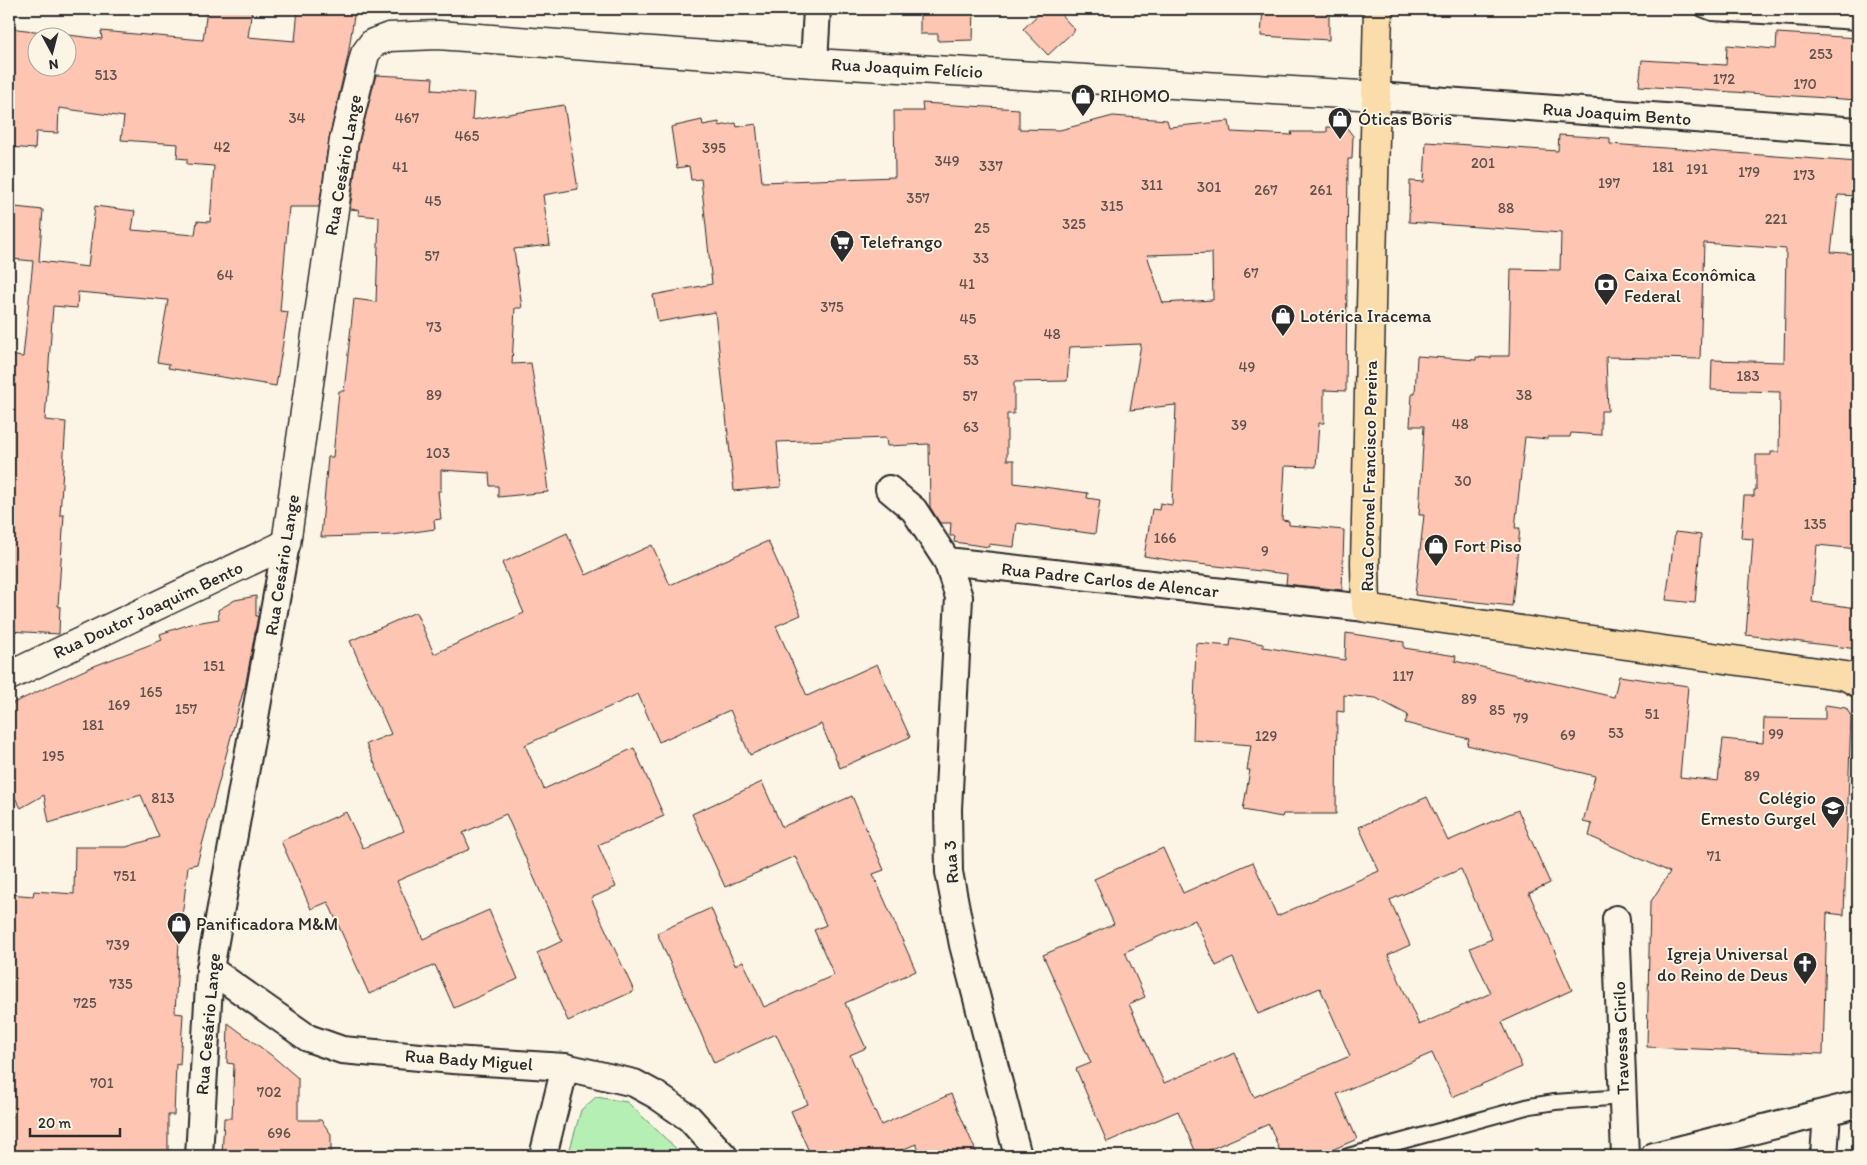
<svg xmlns="http://www.w3.org/2000/svg" width="1867" height="1165" font-family="Itim,sans-serif">
	<style>
		.green { fill: #b5efb4; stroke: #708d70 }
		.building { fill: #fdc5b2; stroke: #2b2b2b; fill-rule: evenodd }
		.lines { fill: none; stroke-linecap: round; stroke-linejoin: round }
		.service-casing { stroke: #2b2b2b; stroke-width: 18 }
		.minor-casing { stroke: #2b2b2b; stroke-width: 30 }
		.secondary-casing { stroke: #2b2b2b; stroke-width: 31 }
		.primary-casing { stroke: #2b2b2b; stroke-width: 31 }
		.service { stroke: #fcf5e5; stroke-width: 14 }
		.minor { stroke: #fcf5e5; stroke-width: 26 }
		.secondary { stroke: #fcf5e5; stroke-width: 28 }
		.primary { stroke: #fbddab; stroke-width: 28 }
		.labels { text-anchor: middle; dominant-baseline: central; stroke-width: 4; stroke-linejoin: round; paint-order: stroke }
		.number-label { font-size: 15px; fill: #60524d }
		.street-label { font-size: 18px; fill: #2b2b2b; stroke: #fcf5e5 }
		.poi-label { font-size: 18px; fill: #2b2b2b; stroke: #fcf5e5; text-anchor: start }
	</style>
	<rect width="100%" height="100%" fill="#fcf5e5"/>
	<filter id="ink" filterUnits="userSpaceOnUse"><feTurbulence type="fractalNoise" baseFrequency=".02" numOctaves="2"/><feDisplacementMap in="SourceGraphic" scale="10" xChannelSelector="R" yChannelSelector="G"/><feConvolveMatrix kernelMatrix="1 2 1 2 8 2 1 2 1" color-interpolation-filters="sRGB"/></filter>
	<g filter="url(#ink)">
		<path class="green" d="M 596,1097 L 627,1102 L 684,1156 L 568,1156 L 581,1110 Z"/>
		<g class="building">
			<path d="M 207,9 L 252,9 L 248,37 L 295,41 L 298,9 L 355,9 L 348,56 L 329,138 L 319,207 L 289,207 L 280,311 L 288,312 L 276,386 L 168,368 L 169,364 L 157,362 L 168,300 L 78,292 L 77,308 L 53,306 L 45,420 L 66,422 L 60,515 L 64,515 L 58,606 L 60,606 L 59,634 L 9,631 L 9,355 L 23,357 L 33,261 L 12,259 L 15,207 L 43,210 L 39,261 L 88,267 L 95,206 L 135,211 L 132,230 L 195,235 L 197,221 L 210,222 L 214,166 L 187,164 L 187,159 L 177,158 L 178,144 L 121,140 L 124,117 L 59,108 L 58,133 L 36,132 L 35,149 L 9,147 L 9,28 L 102,39 L 101,31 L 203,40 ZM 38,38 L 68,38 L 68,68 L 38,68 Z"/>
			<path d="M 920,9 L 974,9 L 973,40 L 938,41 L 938,34 L 920,34 Z"/>
			<path d="M 1044,9 L 1056,9 L 1075,30 L 1048,55 L 1023,29 Z"/>
			<path d="M 1263,9 L 1329,9 L 1329,40 L 1261,36 Z"/>
			<path d="M 1777,33 L 1858,38 L 1858,100 L 1639,86 L 1642,60 L 1726,65 L 1727,45 L 1776,49 Z"/>
			<path d="M 376,75 L 433,78 L 432,90 L 474,93 L 472,120 L 564,105 L 578,189 L 543,195 L 550,245 L 514,249 L 522,308 L 515,308 L 512,364 L 531,363 L 548,474 L 546,474 L 548,492 L 498,497 L 498,486 L 490,486 L 489,473 L 441,470 L 441,491 L 438,491 L 441,519 L 434,520 L 435,529 L 393,535 L 321,537 L 328,457 L 333,457 L 339,391 L 344,391 L 354,299 L 376,302 L 379,217 L 358,215 L 359,210 L 350,209 L 359,143 Z"/>
			<path d="M 922,103 L 1019,109 L 1019,129 L 1060,130 L 1113,116 L 1167,120 L 1169,127 L 1229,121 L 1231,132 L 1292,135 L 1291,132 L 1327,132 L 1327,127 L 1347,128 L 1353,136 L 1352,159 L 1348,159 L 1346,391 L 1324,390 L 1324,423 L 1319,423 L 1316,467 L 1285,466 L 1282,520 L 1289,521 L 1289,525 L 1344,530 L 1342,590 L 1286,584 L 1287,574 L 1181,562 L 1144,556 L 1152,509 L 1159,510 L 1160,503 L 1172,505 L 1176,405 L 1130,410 L 1141,344 L 1070,347 L 1067,381 L 1014,382 L 1014,414 L 1007,414 L 1007,460 L 1014,460 L 1014,483 L 1088,493 L 1087,498 L 1100,500 L 1095,534 L 1017,523 L 1014,547 L 989,544 L 989,547 L 954,542 L 955,536 L 950,536 L 951,523 L 940,523 L 930,507 L 929,444 L 887,446 L 886,438 L 777,442 L 781,487 L 734,491 L 715,312 L 658,322 L 653,295 L 712,284 L 701,179 L 691,180 L 689,166 L 677,168 L 671,127 L 702,120 L 703,125 L 719,122 L 719,126 L 736,123 L 737,127 L 756,124 L 762,182 L 895,177 L 894,111 L 923,111 ZM 1212,253 L 1213,300 L 1163,303 L 1147,255 Z"/>
			<path d="M 1559,135 L 1610,138 L 1610,144 L 1858,162 L 1858,196 L 1838,195 L 1831,252 L 1858,254 L 1858,549 L 1817,545 L 1812,602 L 1858,608 L 1857,649 L 1746,635 L 1753,539 L 1741,538 L 1744,496 L 1754,496 L 1754,490 L 1756,490 L 1756,455 L 1771,455 L 1771,452 L 1779,452 L 1780,392 L 1711,390 L 1712,360 L 1784,362 L 1786,249 L 1704,243 L 1700,359 L 1606,357 L 1608,411 L 1601,411 L 1601,435 L 1571,433 L 1570,437 L 1548,437 L 1548,439 L 1525,437 L 1515,528 L 1520,528 L 1512,606 L 1415,595 L 1424,515 L 1419,515 L 1424,426 L 1410,426 L 1412,394 L 1415,394 L 1417,356 L 1476,360 L 1476,357 L 1491,358 L 1491,356 L 1509,356 L 1511,269 L 1560,270 L 1561,233 L 1409,222 L 1410,181 L 1424,182 L 1426,142 L 1558,151 Z"/>
			<path d="M 1675,532 L 1701,535 L 1695,603 L 1666,600 Z"/>
			<path d="M 567,533 L 586,575 L 652,545 L 670,585 L 768,541 L 801,615 L 776,626 L 807,696 L 877,664 L 910,737 L 840,768 L 821,724 L 750,755 L 730,710 L 659,742 L 638,694 L 525,745 L 544,789 L 634,748 L 664,816 L 598,845 L 616,887 L 591,898 L 634,991 L 568,1021 L 537,953 L 562,941 L 506,814 L 463,833 L 470,849 L 397,881 L 423,939 L 489,910 L 518,979 L 454,1008 L 435,965 L 369,994 L 328,902 L 311,909 L 281,841 L 346,812 L 363,848 L 404,831 L 366,744 L 391,734 L 350,641 L 416,612 L 434,654 L 524,613 L 502,563 Z"/>
			<path d="M 256,596 L 256,616 L 258,616 L 245,688 L 244,688 L 197,864 L 188,866 L 179,943 L 175,1013 L 183,1014 L 180,1065 L 176,1064 L 174,1115 L 168,1115 L 168,1156 L 12,1156 L 12,1116 L 9,1116 L 9,894 L 33,896 L 34,891 L 74,894 L 75,847 L 126,847 L 159,837 L 141,795 L 49,823 L 44,795 L 21,808 L 9,788 L 9,705 L 89,668 L 162,640 L 160,634 L 190,624 L 219,619 L 218,610 L 235,600 Z"/>
			<path d="M 1346,633 L 1404,642 L 1404,648 L 1456,656 L 1455,661 L 1614,697 L 1619,676 L 1688,686 L 1680,777 L 1718,781 L 1723,739 L 1763,743 L 1764,718 L 1825,719 L 1825,705 L 1846,708 L 1851,716 L 1844,915 L 1827,913 L 1823,1054 L 1647,1047 L 1650,903 L 1670,872 L 1589,836 L 1592,824 L 1583,822 L 1595,776 L 1467,745 L 1469,739 L 1405,723 L 1408,715 L 1376,698 L 1344,695 L 1344,712 L 1337,711 L 1336,814 L 1283,814 L 1282,817 L 1243,810 L 1250,770 L 1247,770 L 1251,745 L 1193,740 L 1196,643 L 1230,646 L 1231,638 L 1263,644 L 1263,647 L 1345,660 Z"/>
			<path d="M 762,782 L 782,827 L 852,796 L 884,870 L 873,874 L 916,971 L 845,1003 L 866,1048 L 850,1055 L 881,1125 L 951,1094 L 978,1156 L 922,1156 L 916,1144 L 887,1156 L 811,1156 L 791,1111 L 808,1104 L 776,1034 L 714,1063 L 657,933 L 711,908 L 735,965 L 743,961 L 764,1007 L 834,975 L 814,930 L 826,925 L 795,856 L 725,887 L 692,814 Z"/>
			<path d="M 1427,797 L 1448,841 L 1518,810 L 1550,883 L 1529,893 L 1572,990 L 1502,1022 L 1522,1067 L 1452,1097 L 1432,1053 L 1337,1094 L 1357,1139 L 1318,1156 L 1282,1156 L 1269,1124 L 1197,1155 L 1178,1111 L 1107,1142 L 1076,1069 L 1091,1063 L 1043,955 L 1114,924 L 1094,879 L 1163,848 L 1183,893 L 1253,862 L 1277,916 L 1379,871 L 1359,827 ZM 1461,869 L 1492,939 L 1470,948 L 1491,993 L 1419,1025 L 1388,955 L 1410,945 L 1390,900 ZM 1195,920 L 1216,966 L 1233,958 L 1258,1014 L 1320,988 L 1350,1056 L 1254,1097 L 1235,1053 L 1164,1083 L 1129,1004 L 1145,997 L 1125,952 Z"/>
			<path d="M 228,1023 L 271,1055 L 298,1078 L 298,1120 L 321,1120 L 331,1134 L 331,1156 L 222,1156 L 224,1118 L 232,1118 L 234,1064 L 227,1063 Z"/>
		</g>
		<g class="lines">
			<defs>
				<g id="service">
					<path d="M 1702,9 L 1712,13 L 1858,22"/>
					<path d="M 1348,1156 L 1530,1106 L 1555,1102 L 1623,1097"/>
				</g>
				<g id="minor">
					<path d="M 814,63 L 817,9"/>
					<path d="M 1377,96 L 1858,131"/>
					<path d="M 889,489 L 914,510 L 947,561 L 1366,608"/>
					<path d="M 947,561 L 959,597 L 948,809 L 949,872 L 963,945 L 1018,1156"/>
					<path d="M 1616,919 L 1625,1156"/>
					<path d="M 210,969 L 308,1038 L 342,1050 L 453,1060 L 565,1067 L 634,1083 L 656,1095 L 689,1118 L 724,1156"/>
					<path d="M 199,1156 L 210,969 L 286,544"/>
					<path d="M 543,1156 L 565,1067"/>
					<path d="M 1654,1156 L 1858,1104"/>
					<path d="M 1824,1156 L 1827,1113"/>
				</g>
				<path id="secondary" d="M 9,676 L 286,544 L 344,140 L 365,54 L 373,43 L 389,37 L 438,35 L 814,63 L 1377,96"/>
				<path id="primary" d="M 1378,9 L 1365,563 L 1366,608 L 1846,676 L 1858,683"/>
			</defs>
			<use href="#service" class="service-casing"/>
			<use href="#minor" class="minor-casing"/>
			<use href="#secondary" class="secondary-casing"/>
			<use href="#primary" class="primary-casing"/>
			<use href="#service" class="service"/>
			<use href="#minor" class="minor"/>
			<use href="#secondary" class="secondary"/>
			<use href="#primary" class="primary"/>
		</g>
	</g>
	<defs>
		<symbol id="shop-pin" viewBox="-11 -11 22 30"><path d="M0 17L-7.5 6A9.5 9.5 0 1 1 7.5 6Z" fill="#2b2b2b" stroke="#fcf5e5"/><path d="M-5-2.5h2.3a2.7 3.5 0 0 1 5.4 0H5L5.5 6h-11ZM-1.5-2.5h3a1.5 2.3 0 0 0-3 0Z" fill="#fff"/></symbol>
		<symbol id="supermarket-pin" viewBox="-11 -11 22 30"><path d="M0 17L-7.5 6A9.5 9.5 0 1 1 7.5 6Z" fill="#2b2b2b" stroke="#fcf5e5"/><path d="M-6-5.5h2.5l.6 2H6L4.5 2H-2.5L-4.4-4H-6ZM-1.5 3.2a1.3 1.3 0 1 0 .1 0ZM3 3.2a1.3 1.3 0 1 0 .1 0Z" fill="#fff"/></symbol>
		<symbol id="bank-pin" viewBox="-11 -11 22 30"><path d="M0 17L-7.5 6A9.5 9.5 0 1 1 7.5 6Z" fill="#2b2b2b" stroke="#fcf5e5"/><path d="M-6-4H6V4H-6ZM0-2.3a2.3 2.3 0 1 0 0 4.6a2.3 2.3 0 1 0 0-4.6Z" fill="#fff"/></symbol>
		<symbol id="school-pin" viewBox="-11 -11 22 30"><path d="M0 17L-7.5 6A9.5 9.5 0 1 1 7.5 6Z" fill="#2b2b2b" stroke="#fcf5e5"/><path d="M0-5L7-2L0 1L-7-2ZM-4 1L0 2.5L4 1V4Q0 6-4 4Z" fill="#fff"/></symbol>
		<symbol id="church-pin" viewBox="-11 -11 22 30"><path d="M0 17L-7.5 6A9.5 9.5 0 1 1 7.5 6Z" fill="#2b2b2b" stroke="#fcf5e5"/><path d="M-1.2-6h2.4v3.5h3.3v2.4h-3.3V6h-2.4V-.1h-3.3v-2.4h3.3Z" fill="#fff"/></symbol>
	</defs>
	<g fill-rule="evenodd">
		<use href="#shop-pin" x="1069" y="82" width="28" height="38"/>
		<use href="#shop-pin" x="1326" y="105" width="28" height="38"/>
		<use href="#supermarket-pin" x="828" y="228" width="28" height="38"/>
		<use href="#bank-pin" x="1592" y="271" width="28" height="38"/>
		<use href="#shop-pin" x="1269" y="302" width="28" height="38"/>
		<use href="#shop-pin" x="1422" y="532" width="28" height="38"/>
		<use href="#school-pin" x="1819" y="794" width="28" height="38"/>
		<use href="#shop-pin" x="165" y="910" width="28" height="38"/>
		<use href="#church-pin" x="1791" y="950" width="28" height="38"/>
	</g>
	<g class="labels">
		<g class="number-label">
			<text x="1821" y="54">253</text>
			<text x="106" y="75">513</text>
			<text x="1724" y="79">172</text>
			<text x="1805" y="84">170</text>
			<text x="297" y="118">34</text>
			<text x="407" y="118">467</text>
			<text x="467" y="136">465</text>
			<text x="222" y="147">42</text>
			<text x="714" y="148">395</text>
			<text x="947" y="161">349</text>
			<text x="1483" y="163">201</text>
			<text x="991" y="166">337</text>
			<text x="400" y="167">41</text>
			<text x="1663" y="167">181</text>
			<text x="1697" y="169">191</text>
			<text x="1749" y="172">179</text>
			<text x="1804" y="175">173</text>
			<text x="1609" y="183">197</text>
			<text x="1152" y="185">311</text>
			<text x="1209" y="187">301</text>
			<text x="1266" y="190">267</text>
			<text x="1321" y="190">261</text>
			<text x="918" y="198">357</text>
			<text x="433" y="201">45</text>
			<text x="1112" y="206">315</text>
			<text x="1506" y="208">88</text>
			<text x="1776" y="219">221</text>
			<text x="1074" y="224">325</text>
			<text x="982" y="228">25</text>
			<text x="432" y="256">57</text>
			<text x="981" y="258">33</text>
			<text x="1251" y="273">67</text>
			<text x="225" y="275">64</text>
			<text x="967" y="284">41</text>
			<text x="832" y="307">375</text>
			<text x="968" y="319">45</text>
			<text x="434" y="327">73</text>
			<text x="1052" y="334">48</text>
			<text x="971" y="360">53</text>
			<text x="1247" y="367">49</text>
			<text x="1748" y="376">183</text>
			<text x="434" y="395">89</text>
			<text x="1524" y="395">38</text>
			<text x="970" y="396">57</text>
			<text x="1460" y="424">48</text>
			<text x="1239" y="425">39</text>
			<text x="971" y="427">63</text>
			<text x="438" y="453">103</text>
			<text x="1463" y="481">30</text>
			<text x="1815" y="524">135</text>
			<text x="1165" y="538">166</text>
			<text x="1265" y="551">9</text>
			<text x="214" y="666">151</text>
			<text x="1403" y="676">117</text>
			<text x="151" y="692">165</text>
			<text x="1469" y="699">89</text>
			<text x="119" y="705">169</text>
			<text x="186" y="709">157</text>
			<text x="1497" y="710">85</text>
			<text x="1652" y="714">51</text>
			<text x="1521" y="718">79</text>
			<text x="93" y="725">181</text>
			<text x="1616" y="733">53</text>
			<text x="1776" y="734">99</text>
			<text x="1568" y="735">69</text>
			<text x="1266" y="736">129</text>
			<text x="53" y="756">195</text>
			<text x="1752" y="776">89</text>
			<text x="163" y="798">813</text>
			<text x="1714" y="856">71</text>
			<text x="125" y="876">751</text>
			<text x="118" y="945">739</text>
			<text x="121" y="984">735</text>
			<text x="85" y="1003">725</text>
			<text x="102" y="1083">701</text>
			<text x="269" y="1092">702</text>
			<text x="279" y="1133">696</text>
		</g>
		<g class="street-label">
			<text transform="translate(907 68) rotate(3)">Rua Joaquim Felício</text>
			<text transform="translate(1617 114) rotate(4)">Rua Joaquim Bento</text>
			<text transform="translate(343 165) rotate(-80)">Rua Cesário Lange</text>
			<text transform="translate(1369 476) rotate(-89)">Rua Coronel Francisco Pereira</text>
			<text transform="translate(282 565) rotate(-81)">Rua Cesário Lange</text>
			<text transform="translate(1110 580) rotate(6)">Rua Padre Carlos de Alencar</text>
			<text transform="translate(148 610) rotate(-25)">Rua Doutor Joaquim Bento</text>
			<text transform="translate(951 862) rotate(-94)">Rua 3</text>
			<text transform="translate(208 1024) rotate(-85)">Rua Cesário Lange</text>
			<text transform="translate(1621 1038) rotate(-92)">Travessa Cirílo</text>
			<text transform="translate(469 1060) rotate(4)">Rua Bady Miguel</text>
		</g>
		<g class="poi-label">
			<text x="1100" y="96">RIHOMO</text>
			<text x="1358" y="119">Óticas Boris</text>
			<text x="860" y="242">Telefrango</text>
			<text x="1624" y="275">Caixa Econômica<tspan x="1624" dy="21">Federal</tspan></text>
			<text x="1300" y="316">Lotérica Iracema</text>
			<text x="1454" y="546">Fort Piso</text>
			<text x="1816" y="798" text-anchor="end">Colégio<tspan x="1816" dy="21">Ernesto Gurgel</tspan></text>
			<text x="196" y="924">Panificadora M&amp;M</text>
			<text x="1788" y="954" text-anchor="end">Igreja Universal<tspan x="1788" dy="21">do Reino de Deus</tspan></text>
		</g>
	</g>
	<rect width="1867" height="1165" fill="none" stroke="#fcf5e5" stroke-width="30"/>
	<rect x="15" y="15" width="1837" height="1135" fill="none" stroke="#2b2b2b" stroke-width="2" filter="url(#ink)"/>
	<g transform="translate(52 52) rotate(173)"><circle r="24" fill="#fcf5e5" stroke="#a8a49b"/>
	<path d="M0-4L9 19L0 12L-9 19Z" fill="#2b2b2b"/>
	<text y="-8" font-size="14" font-weight="bold" text-anchor="middle" fill="#2b2b2b">N</text>
	</g>
	<path d="M30 1128v8h90v-8" fill="none" stroke="#2b2b2b" stroke-width="2.5"/>
	<text x="38" y="1128" font-size="15" fill="#2b2b2b" stroke="#fcf5e5" stroke-width="4" paint-order="stroke">20 m</text>
</svg>
